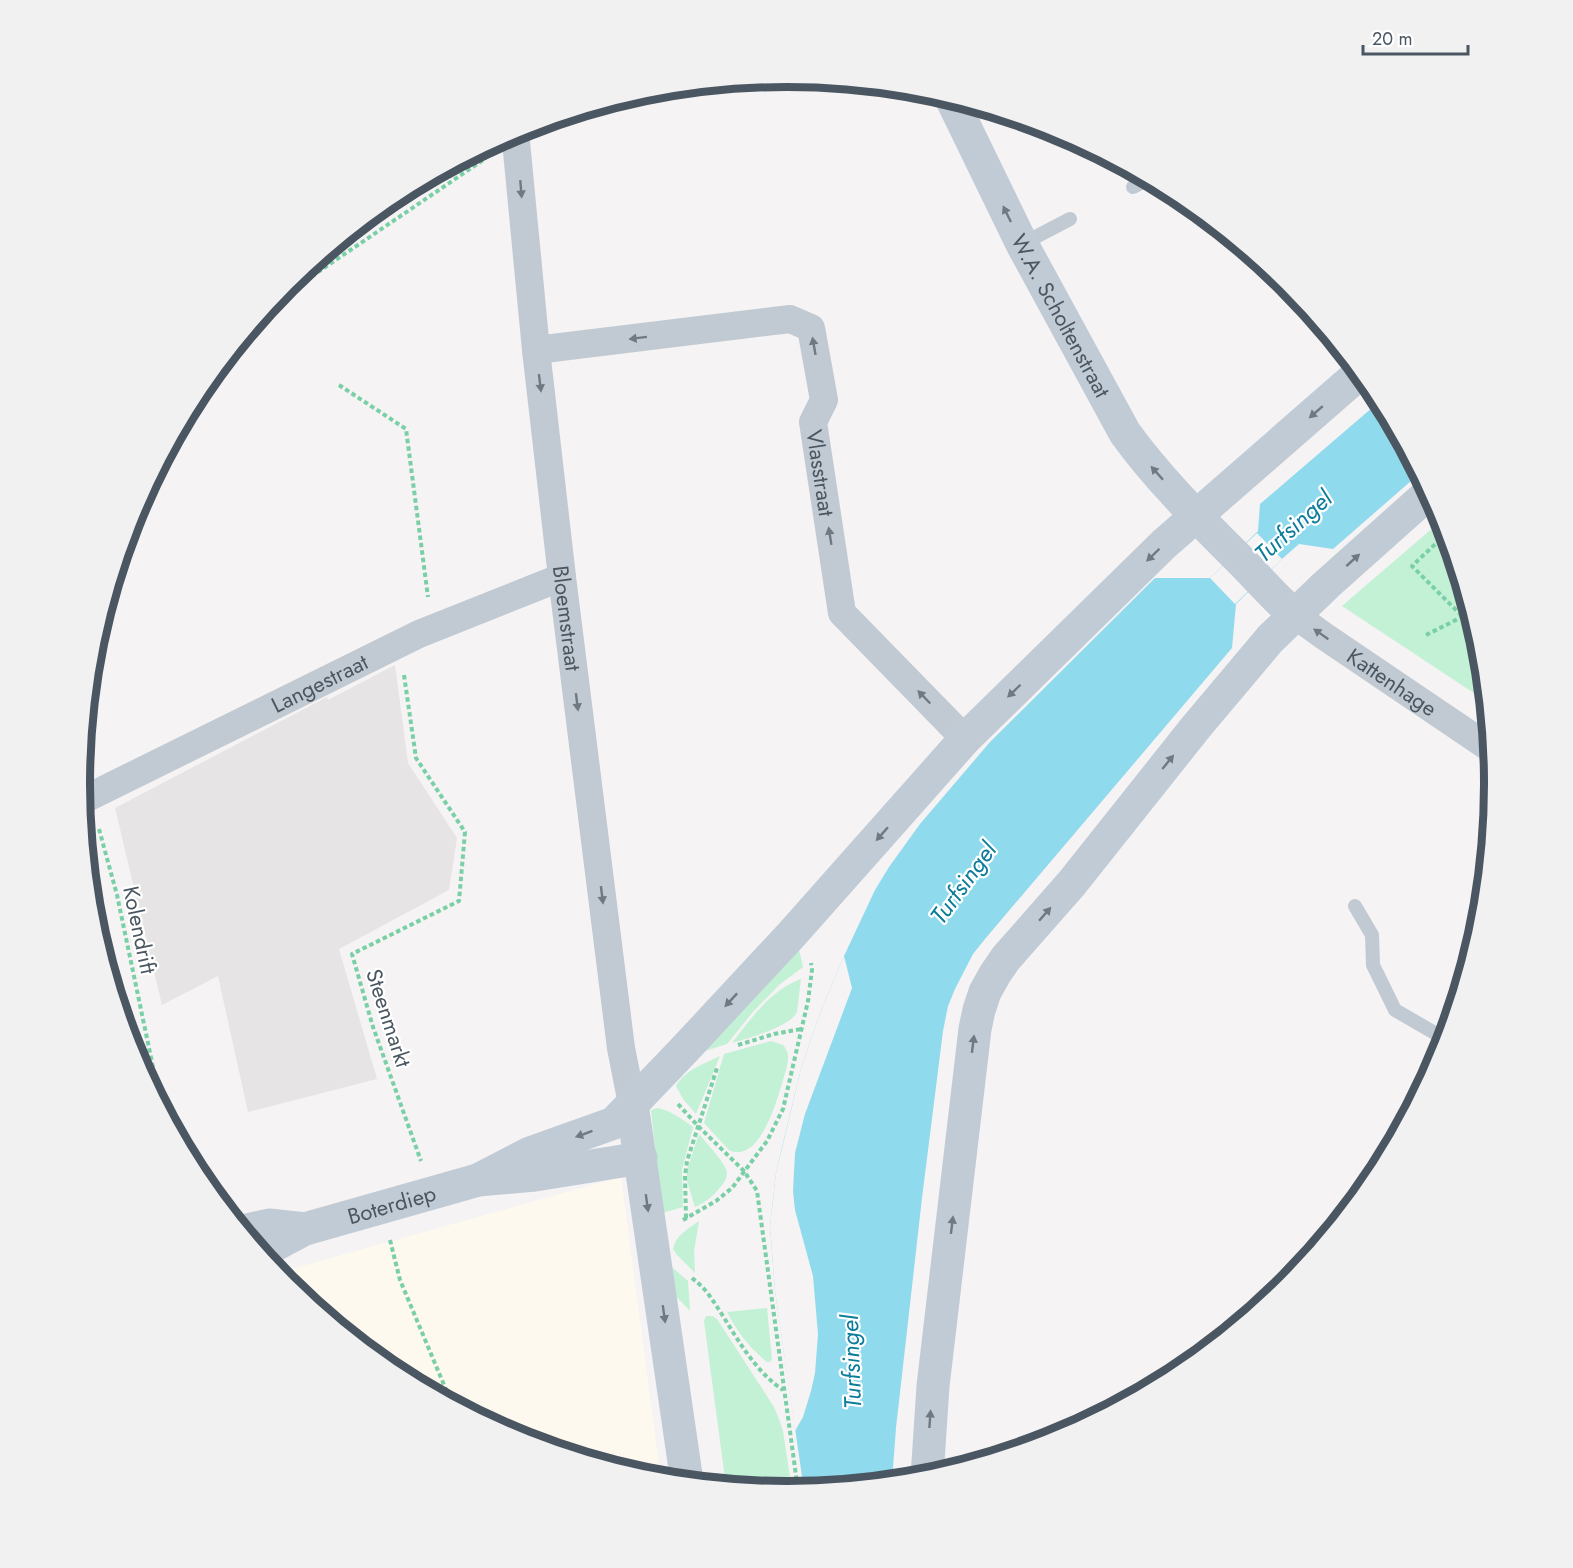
<svg xmlns="http://www.w3.org/2000/svg" width="1573" height="1568" font-family="Jost,sans-serif">
	<style>
		.commercial { fill: #fdf9ef }
		.education { fill: #e6e4e5 }
		.green { fill: #c3f1d5 }
		.water { fill: #90daee }
		.pier { fill: #f5f3f3 }
		.lines { fill: none; stroke-linecap: round; stroke-linejoin: round }
		.path { stroke: #7ad0a6; stroke-width: 4; stroke-dasharray: 4.5 3; stroke-linecap: butt }
		.lane { stroke: #c1cad2; stroke-width: 14 }
		.street { stroke: #c1cad2; stroke-width: 28 }
		.secondary { stroke: #c1cbd6; stroke-width: 33 }
		.oneway { fill: #6e7983 }
		.oneway2 { fill: #6e7984 }
		.labels { text-anchor: middle; dominant-baseline: central; stroke-width: 4.5; stroke-linejoin: round; paint-order: stroke }
		.street-label { font-size: 22px; fill: #4a5661; stroke: #fff }
		.water-label { font-size: 24px; font-style: italic; fill: #0c7c9b; stroke: #fff }
		.rim { fill: none; stroke: #4a5661; stroke-width: 8 }
	</style>
	<rect width="100%" height="100%" fill="#f5f3f3"/>
	<path class="commercial" d="M 621,1177 L 661,1479 L 648,1478 L 515,1438 L 393,1372 L 286,1284 L 277,1273 Z"/>
	<path class="education" d="M 395,665 L 408,763 L 457,838 L 449,890 L 339,949 L 377,1079 L 248,1112 L 218,976 L 162,1005 L 115,808 L 327,697 L 328,700 Z"/>
	<g class="green">
		<path d="M 1442,520 L 1480,646 L 1486,701 L 1342,606 Z"/>
		<path d="M 799,949 L 803,967 L 779,985 L 752,1013 L 727,1044 L 702,1052 Z"/>
		<path d="M 801,979 L 797,1012 C 790,1027 748,1038 732,1043 C 751,1019 770,990 801,979 Z"/>
		<path d="M 771,1041 L 783,1045 C 786,1049 788,1052 788,1057 C 788,1065 785,1073 783,1080 C 777,1101 759,1165 729,1150 L 704,1123 L 724,1054 Z"/>
		<path d="M 720,1056 L 696,1114 L 683,1099 L 676,1086 C 685,1070 704,1064 720,1056 Z"/>
		<path d="M 658,1108 C 671,1111 682,1119 693,1127 L 682,1170 L 683,1207 L 662,1213 L 651,1110 Z"/>
		<path d="M 699,1134 C 706,1143 726,1163 727,1173 C 727,1180 722,1185 718,1190 C 711,1198 704,1203 695,1207 L 687,1181 L 687,1170 Z"/>
		<path d="M 699,1221 L 694,1251 L 695,1273 L 677,1255 L 673,1249 C 676,1235 688,1229 699,1221 Z"/>
		<path d="M 667,1263 L 688,1281 L 690,1311 L 674,1294 Z"/>
		<path d="M 767,1308 L 772,1359 L 770,1362 L 767,1362 C 749,1347 738,1333 727,1312 Z"/>
		<path d="M 706,1316 L 712,1316 L 717,1319 L 774,1407 L 779,1419 L 783,1431 L 792,1491 L 726,1486 L 704,1321 Z"/>
	</g>
	<path class="water" d="M 1380,401 L 1419,474 L 1333,549 L 1299,544 L 1282,559 L 1236,604 L 1232,648 L 985,939 L 973,954 L 955,989 L 948,1006 L 943,1031 L 922,1198 L 896,1428 L 892,1481 L 804,1490 L 775,1291 L 770,1226 L 776,1173 L 782,1147 L 802,1065 L 822,1008 L 844,956 L 875,890 L 889,867 L 920,824 L 990,742 L 1155,578 L 1210,578 L 1258,531 L 1260,504 Z"/>
	<g class="pier">
		<path d="M 1257,533 L 1282,559 L 1235,604 L 1210,578 Z"/>
		<path d="M 844,956 L 852,988 L 805,1114 L 795,1153 L 793,1191 L 795,1210 L 813,1276 L 818,1334 L 815,1373 L 811,1391 L 803,1417 L 795,1431 L 775,1291 L 770,1226 L 773,1200 L 776,1173 L 802,1065 L 822,1008 Z"/>
	</g>
	<g class="lines">
		<g class="path">
			<path d="M 268,306 L 486,158"/>
			<path d="M 339,385 L 406,429 L 428,597"/>
			<path d="M 1446,534 L 1412,566 L 1476,630"/>
			<path d="M 1453,557 L 1446,564 L 1461,580"/>
			<path d="M 1426,635 L 1462,617 L 1469,609"/>
			<path d="M 404,675 L 416,758 L 465,832 L 459,901 L 352,954 L 373,1027 L 421,1161"/>
			<path d="M 99,829 L 117,895 L 162,1110"/>
			<path d="M 738,1045 L 774,1034 L 801,1029"/>
			<path d="M 678,1104 L 698,1126 L 744,1171 L 757,1191 L 798,1490"/>
			<path d="M 686,1218 L 685,1176 L 687,1161 L 717,1068"/>
			<path d="M 683,1220 L 716,1201 L 732,1188 L 767,1141 L 783,1109 L 808,1001 L 812,970 L 811,963"/>
			<path d="M 390,1240 L 400,1280 L 452,1404"/>
			<path d="M 287,1277 L 291,1288"/>
			<path d="M 692,1278 C 698,1283 704,1288 709,1295 C 732,1327 749,1367 783,1390"/>
		</g>
		<g class="lane">
			<path d="M 1133,187 L 1149,179"/>
			<path d="M 1022,244 L 1070,219"/>
			<path d="M 1355,906 L 1372,935 L 1373,965 L 1395,1010 L 1445,1039"/>
		</g>
		<g class="street">
			<path id="s1" d="M 515,131 L 536,350 L 562,577 L 621,1048 L 632,1104"/>
			<path id="s2" d="M 536,350 L 790,319 L 811,328 L 824,400 L 813,422 L 842,613 L 965,739"/>
			<path id="s3" d="M 1295,615 L 1324,636 L 1491,749"/>
			<path id="s4" d="M 81,801 L 419,634 L 562,577"/>
		</g>
		<g class="secondary">
			<path id="s5" d="M 951,98 L 1022,244 L 1125,433 C 1156,476 1195,515 1233,553 C 1254,573 1273,597 1295,615"/>
			<path d="M 632,1104 L 687,1482"/>
			<path d="M 478,1180 L 530,1153 L 614,1123 L 684,1050 L 792,934 L 965,739 L 1164,544 L 1360,373"/>
			<path d="M 242,1231 L 269,1225 L 305,1229"/>
			<path id="s6" d="M 260,1253 L 305,1229 L 478,1180 L 535,1175 L 641,1158"/>
			<path d="M 927,1477 L 933,1386 L 975,1029 L 979,1010 L 985,992 L 995,974 L 1006,958 L 1072,883 L 1196,727 L 1270,639 L 1326,585 L 1429,493"/>
		</g>
	</g>
	<defs><path id="oneway-solid" d="M-6-.8H1V-3.2L6.5 0L1 3.2V.8H-6Z" transform="scale(1.5)"/></defs>
	<g class="oneway">
		<use href="#oneway-solid" transform="translate(521 189) rotate(85)"/>
		<use href="#oneway-solid" transform="translate(638 338) rotate(173)"/>
		<use href="#oneway-solid" transform="translate(814 346) rotate(-100)"/>
		<use href="#oneway-solid" transform="translate(540 383) rotate(83)"/>
		<use href="#oneway-solid" transform="translate(830 536) rotate(-99)"/>
		<use href="#oneway-solid" transform="translate(1321 634) rotate(-145)"/>
		<use href="#oneway-solid" transform="translate(924 697) rotate(-134)"/>
		<use href="#oneway-solid" transform="translate(577 702) rotate(83)"/>
		<use href="#oneway-solid" transform="translate(602 895) rotate(83)"/>
	</g>
	<g class="oneway2">
		<use href="#oneway-solid" transform="translate(1007 214) rotate(-116)"/>
		<use href="#oneway-solid" transform="translate(1316 412) rotate(139)"/>
		<use href="#oneway-solid" transform="translate(1157 473) rotate(-132)"/>
		<use href="#oneway-solid" transform="translate(1153 555) rotate(136)"/>
		<use href="#oneway-solid" transform="translate(1353 560) rotate(-42)"/>
		<use href="#oneway-solid" transform="translate(1014 691) rotate(136)"/>
		<use href="#oneway-solid" transform="translate(1168 762) rotate(-51)"/>
		<use href="#oneway-solid" transform="translate(882 834) rotate(131)"/>
		<use href="#oneway-solid" transform="translate(1045 914) rotate(-49)"/>
		<use href="#oneway-solid" transform="translate(731 1000) rotate(133)"/>
		<use href="#oneway-solid" transform="translate(973 1044) rotate(-83)"/>
		<use href="#oneway-solid" transform="translate(584 1134) rotate(160)"/>
		<use href="#oneway-solid" transform="translate(647 1203) rotate(82)"/>
		<use href="#oneway-solid" transform="translate(952 1225) rotate(-83)"/>
		<use href="#oneway-solid" transform="translate(664 1314) rotate(82)"/>
		<use href="#oneway-solid" transform="translate(930 1419) rotate(-86)"/>
	</g>
	<g class="labels">
		<g class="street-label">
			<text stroke="none"><textPath href="#s5" startOffset="244">W.A. Scholtenstraat</textPath></text>
			<text stroke="none"><textPath href="#s2" startOffset="428">Vlasstraat</textPath></text>
			<text stroke="none"><textPath href="#s1" startOffset="490">Bloemstraat</textPath></text>
			<text stroke="none"><textPath href="#s4" startOffset="266">Langestraat</textPath></text>
			<text stroke="none"><textPath href="#s3" startOffset="118">Kattenhage</textPath></text>
			<text transform="translate(140 930) rotate(78)">Kolendrift</text>
			<text transform="translate(389 1018) rotate(72)">Steenmarkt</text>
			<text stroke="none"><textPath href="#s6" startOffset="141">Boterdiep</textPath></text>
		</g>
		<g class="water-label">
			<text transform="translate(1293 526) rotate(-42)">Turfsingel</text>
			<text transform="translate(963 883) rotate(-54)">Turfsingel</text>
			<text transform="translate(851 1362) rotate(-92)">Turfsingel</text>
		</g>
	</g>
	<path d="M0 0H1573V1568H0ZM90 784a697 697 0 1 1 1394 0a697 697 0 1 1-1394 0Z" fill="#f1f1f2" fill-rule="evenodd"/>
	<path class="rim" d="M90 784a697 697 0 1 1 1394 0a697 697 0 1 1-1394 0Z"/>
	<path d="M1363 45v9h105v-9" fill="none" stroke="#4a5661" stroke-width="3"/>
	<text x="1372" y="45" font-size="18" fill="#4a5661" stroke="#ffffff" stroke-width="4.5" paint-order="stroke">20 m</text>
</svg>
